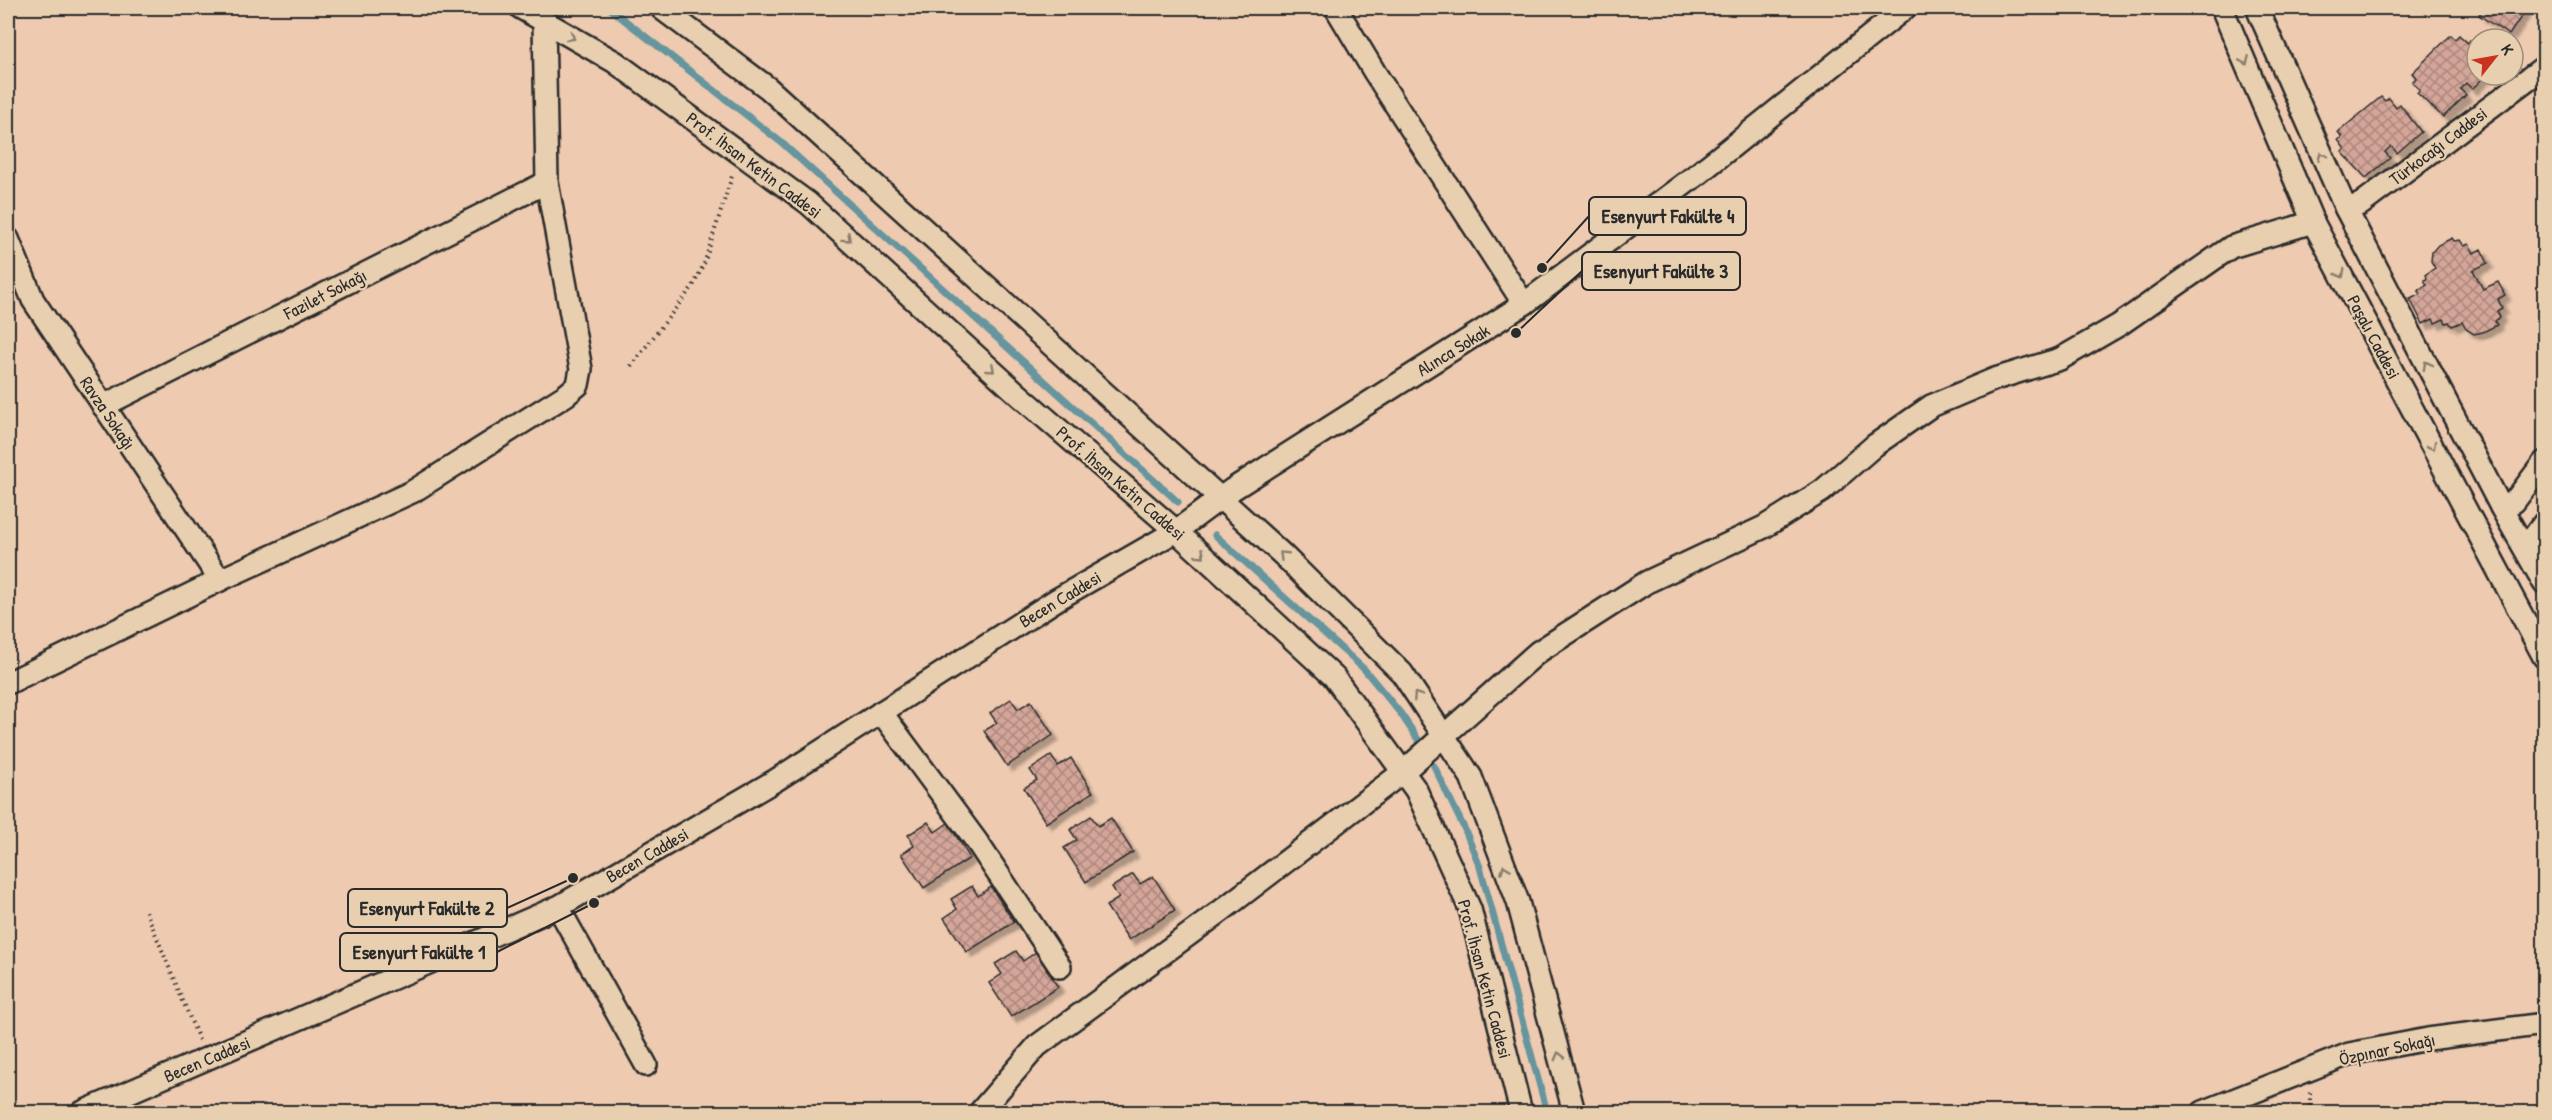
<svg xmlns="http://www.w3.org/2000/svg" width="2552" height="1120" font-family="'Patrick Hand',sans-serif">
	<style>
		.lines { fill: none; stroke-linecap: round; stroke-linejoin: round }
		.stream { stroke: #66959e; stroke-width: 7 }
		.building { fill: url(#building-cross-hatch); stroke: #2b2b2b; stroke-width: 1.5; filter: url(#shadow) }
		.minor-casing { stroke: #2b2b2b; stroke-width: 26 }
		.path { stroke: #2b2b2b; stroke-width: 4; stroke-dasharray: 1.5 4.5; stroke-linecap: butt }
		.minor { stroke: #e8cfb0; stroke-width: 21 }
		.oneway { stroke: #8a7d6e }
		.labels { text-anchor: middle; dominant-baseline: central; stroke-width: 4.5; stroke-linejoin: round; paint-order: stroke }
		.street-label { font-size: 18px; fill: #2b2b2b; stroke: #e8cfb0 }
		.leader { fill: none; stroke: #2b2b2b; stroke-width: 2 }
		.callout-dot { fill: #2b2b2b; stroke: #e8cfb0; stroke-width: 2 }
		.callout { fill: #e8cfb0; stroke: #2b2b2b; stroke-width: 2 }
		.callout-label { font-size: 20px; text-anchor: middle; font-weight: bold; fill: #2b2b2b }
	</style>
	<defs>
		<pattern id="building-cross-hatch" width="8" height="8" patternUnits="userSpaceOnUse" patternTransform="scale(1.5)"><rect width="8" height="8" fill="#d4a599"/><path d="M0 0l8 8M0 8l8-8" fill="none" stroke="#ac877d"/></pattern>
		<filter id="shadow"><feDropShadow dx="5.5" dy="5.5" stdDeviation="1.5" flood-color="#0004"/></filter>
	</defs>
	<rect width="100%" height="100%" fill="#edcab0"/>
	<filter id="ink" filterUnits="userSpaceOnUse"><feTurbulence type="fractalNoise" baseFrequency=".0167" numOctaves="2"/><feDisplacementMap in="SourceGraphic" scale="12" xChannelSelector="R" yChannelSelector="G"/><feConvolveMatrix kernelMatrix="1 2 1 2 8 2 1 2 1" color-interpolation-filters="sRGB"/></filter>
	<g filter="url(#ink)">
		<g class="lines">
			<g class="stream">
				<path d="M 609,8 L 782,143 L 1178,502"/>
				<path d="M 1215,535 L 1364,669 L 1401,714 L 1419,741"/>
				<path d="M 1434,766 L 1465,830 L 1480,867 L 1547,1112"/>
			</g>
		</g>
		<g class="building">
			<path d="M 2474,8 L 2527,8 L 2509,35 L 2479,15 L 2481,12 Z"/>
			<path d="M 2451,35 L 2455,39 L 2459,35 L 2468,43 L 2470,40 L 2477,47 L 2477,75 L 2486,75 L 2472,89 L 2466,83 L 2460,89 L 2466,95 L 2443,117 L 2417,93 L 2420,90 L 2412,82 L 2416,78 L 2412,73 Z"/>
			<path d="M 2381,97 L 2385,101 L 2389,98 L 2396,107 L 2400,104 L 2421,132 L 2397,153 L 2391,146 L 2385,152 L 2390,158 L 2366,178 L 2342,152 L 2345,149 L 2338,140 L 2342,137 L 2338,132 Z"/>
			<path d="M 2452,238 L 2454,241 L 2460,240 L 2464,246 L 2469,244 L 2474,253 L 2481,249 L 2488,263 L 2473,270 L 2483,289 L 2498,282 L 2505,295 L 2498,299 L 2502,308 L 2497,311 L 2500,317 L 2495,321 L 2497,325 L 2483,332 L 2474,334 L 2466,329 L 2462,322 L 2452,326 L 2449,322 L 2446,323 L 2444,319 L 2435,323 L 2433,319 L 2423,324 L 2410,299 L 2421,294 L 2418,290 L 2427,285 L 2424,280 L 2427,279 L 2426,274 L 2435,268 L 2431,261 L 2432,252 L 2438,245 Z"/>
			<path d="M 1011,699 L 1018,709 L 1031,701 L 1053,735 L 1007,766 L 984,731 L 997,723 L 990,713 Z"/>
			<path d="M 1051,756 L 1058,766 L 1071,758 L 1093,792 L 1046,823 L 1024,788 L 1037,780 L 1030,770 Z"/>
			<path d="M 1091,816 L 1098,826 L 1111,818 L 1133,852 L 1086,882 L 1064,848 L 1077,840 L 1070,830 Z"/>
			<path d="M 928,822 L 935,832 L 948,823 L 970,858 L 924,888 L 901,854 L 914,846 L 908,835 Z"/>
			<path d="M 1133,874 L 1140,884 L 1153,876 L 1175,910 L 1129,940 L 1106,906 L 1119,898 L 1112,887 Z"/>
			<path d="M 972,886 L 978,896 L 991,887 L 1014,922 L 967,952 L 944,918 L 957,909 L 951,899 Z"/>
			<path d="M 1016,951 L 1023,961 L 1036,952 L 1058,987 L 1011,1017 L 989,983 L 1002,974 L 995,964 Z"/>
		</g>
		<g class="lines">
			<defs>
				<g id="minor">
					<path d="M 521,8 L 615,62 L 808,203 L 1019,395 L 1176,531 L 1334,677 L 1416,790 L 1470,909 L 1521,1112"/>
					<path d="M 661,8 L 768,88 L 1283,555 L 1402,673 L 1471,777 L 1518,902 L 1574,1112"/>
					<path d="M 1336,8 L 1375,73 L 1524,304"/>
					<path d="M 2222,8 L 2313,222 L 2544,657"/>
					<path d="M 2257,8 L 2346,209 L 2501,507 L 2544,583"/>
					<path d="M 2346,209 L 2361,204 L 2544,67"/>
					<path d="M 8,239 L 33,300 L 220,580"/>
					<path d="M 103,406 L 547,182"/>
					<path d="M 2501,507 L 2514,502 L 2544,462"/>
					<path d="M 2524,543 L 2533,538 L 2544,523"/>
					<path d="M 8,683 L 220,580 L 412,492 L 566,395 L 578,385 L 581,369 L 547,182 L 544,21"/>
					<path d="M 881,712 L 977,842 L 1060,967"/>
					<path d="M 558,907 L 646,1065"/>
					<path d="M 83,1112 L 558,907 L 776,780 L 1056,600 L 1176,531 L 1233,489 L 1524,304 L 1699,173 L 1905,8"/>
					<path d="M 980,1112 L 1037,1046 L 1221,911 L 1403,772 L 1538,652 L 1647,582 L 1764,527 L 1822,491 L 1875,445 L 1931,406 L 1995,379 L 2060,359 L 2119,325 L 2231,247 L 2313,222"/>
					<path d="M 2203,1112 L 2349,1054 L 2428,1039 L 2544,1024"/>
				</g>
			</defs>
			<use href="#minor" class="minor-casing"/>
			<g class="path">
				<path d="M 631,366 L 693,286 L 704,264 L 733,173"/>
				<path d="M 146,911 L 199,1040"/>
				<path d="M 2310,1112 L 2310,1092"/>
			</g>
			<use href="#minor" class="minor"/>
		</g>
		<defs><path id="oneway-chevron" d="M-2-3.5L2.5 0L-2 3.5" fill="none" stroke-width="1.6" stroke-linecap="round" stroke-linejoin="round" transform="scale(1.5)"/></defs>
		<g class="oneway">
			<use href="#oneway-chevron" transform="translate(571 37) rotate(30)"/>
			<use href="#oneway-chevron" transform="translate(2245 61) rotate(67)"/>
			<use href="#oneway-chevron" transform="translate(2322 156) rotate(-114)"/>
			<use href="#oneway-chevron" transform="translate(847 238) rotate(42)"/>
			<use href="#oneway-chevron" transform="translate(2341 274) rotate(62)"/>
			<use href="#oneway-chevron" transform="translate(2427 365) rotate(-118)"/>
			<use href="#oneway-chevron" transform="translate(991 369) rotate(42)"/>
			<use href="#oneway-chevron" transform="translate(2432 446) rotate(62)"/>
			<use href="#oneway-chevron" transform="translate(1201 554) rotate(43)"/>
			<use href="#oneway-chevron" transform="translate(1283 555) rotate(-136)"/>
			<use href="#oneway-chevron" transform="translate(1417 696) rotate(-123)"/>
			<use href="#oneway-chevron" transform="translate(1505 869) rotate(-111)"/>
			<use href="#oneway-chevron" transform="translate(1559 1056) rotate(-105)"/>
		</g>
	</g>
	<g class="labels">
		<g class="street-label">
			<text transform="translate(2438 146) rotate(-37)">Türkocağı Caddesi</text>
			<text transform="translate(754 165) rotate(37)">Prof. İhsan Ketin Caddesi</text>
			<text transform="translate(325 294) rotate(-27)">Fazilet Sokağı</text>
			<text transform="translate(2374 337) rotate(62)">Paşalı Caddesi</text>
			<text transform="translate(1453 350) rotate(-32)">Alınca Sokak</text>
			<text transform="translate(108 413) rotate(56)">Ravza Sokağı</text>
			<text transform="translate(1121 483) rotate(41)">Prof. İhsan Ketin Caddesi</text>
			<text transform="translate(1060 599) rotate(-31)">Becen Caddesi</text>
			<text transform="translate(647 855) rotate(-30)">Becen Caddesi</text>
			<text transform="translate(1485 979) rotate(75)">Prof. İhsan Ketin Caddesi</text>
			<text transform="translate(2387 1049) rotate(-12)">Özpınar Sokağı</text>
			<text transform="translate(207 1059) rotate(-23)">Becen Caddesi</text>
		</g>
	</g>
	<path class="leader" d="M1542 268L1589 216M1516 333L1582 271M573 878L507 908M594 903L497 952"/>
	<g class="callout-dot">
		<circle cx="1542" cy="268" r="6"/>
		<circle cx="1516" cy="333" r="6"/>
		<circle cx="573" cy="878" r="6"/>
		<circle cx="594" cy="903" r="6"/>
	</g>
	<g class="callout">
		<rect x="1589" y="197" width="157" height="38" rx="6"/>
		<rect x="1582" y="252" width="158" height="38" rx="6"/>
		<rect x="348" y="889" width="159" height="38" rx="6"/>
		<rect x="340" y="933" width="157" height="38" rx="6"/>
	</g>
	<g class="callout-label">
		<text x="1668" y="223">Esenyurt Fakülte 4</text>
		<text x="1661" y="278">Esenyurt Fakülte 3</text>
		<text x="427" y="915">Esenyurt Fakülte 2</text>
		<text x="419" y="959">Esenyurt Fakülte 1</text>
	</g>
	<rect width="2552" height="1120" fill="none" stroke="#e8cfb0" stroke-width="30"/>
	<rect x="15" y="15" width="2522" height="1090" fill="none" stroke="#2b2b2b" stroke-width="2" filter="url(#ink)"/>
	<g transform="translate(2495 57) rotate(59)"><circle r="28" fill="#e8cfb0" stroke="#9c8d7b" stroke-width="1.5"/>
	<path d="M0-4.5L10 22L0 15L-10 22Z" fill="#c8321e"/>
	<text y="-9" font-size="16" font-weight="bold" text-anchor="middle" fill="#2b2b2b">K</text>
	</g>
</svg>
